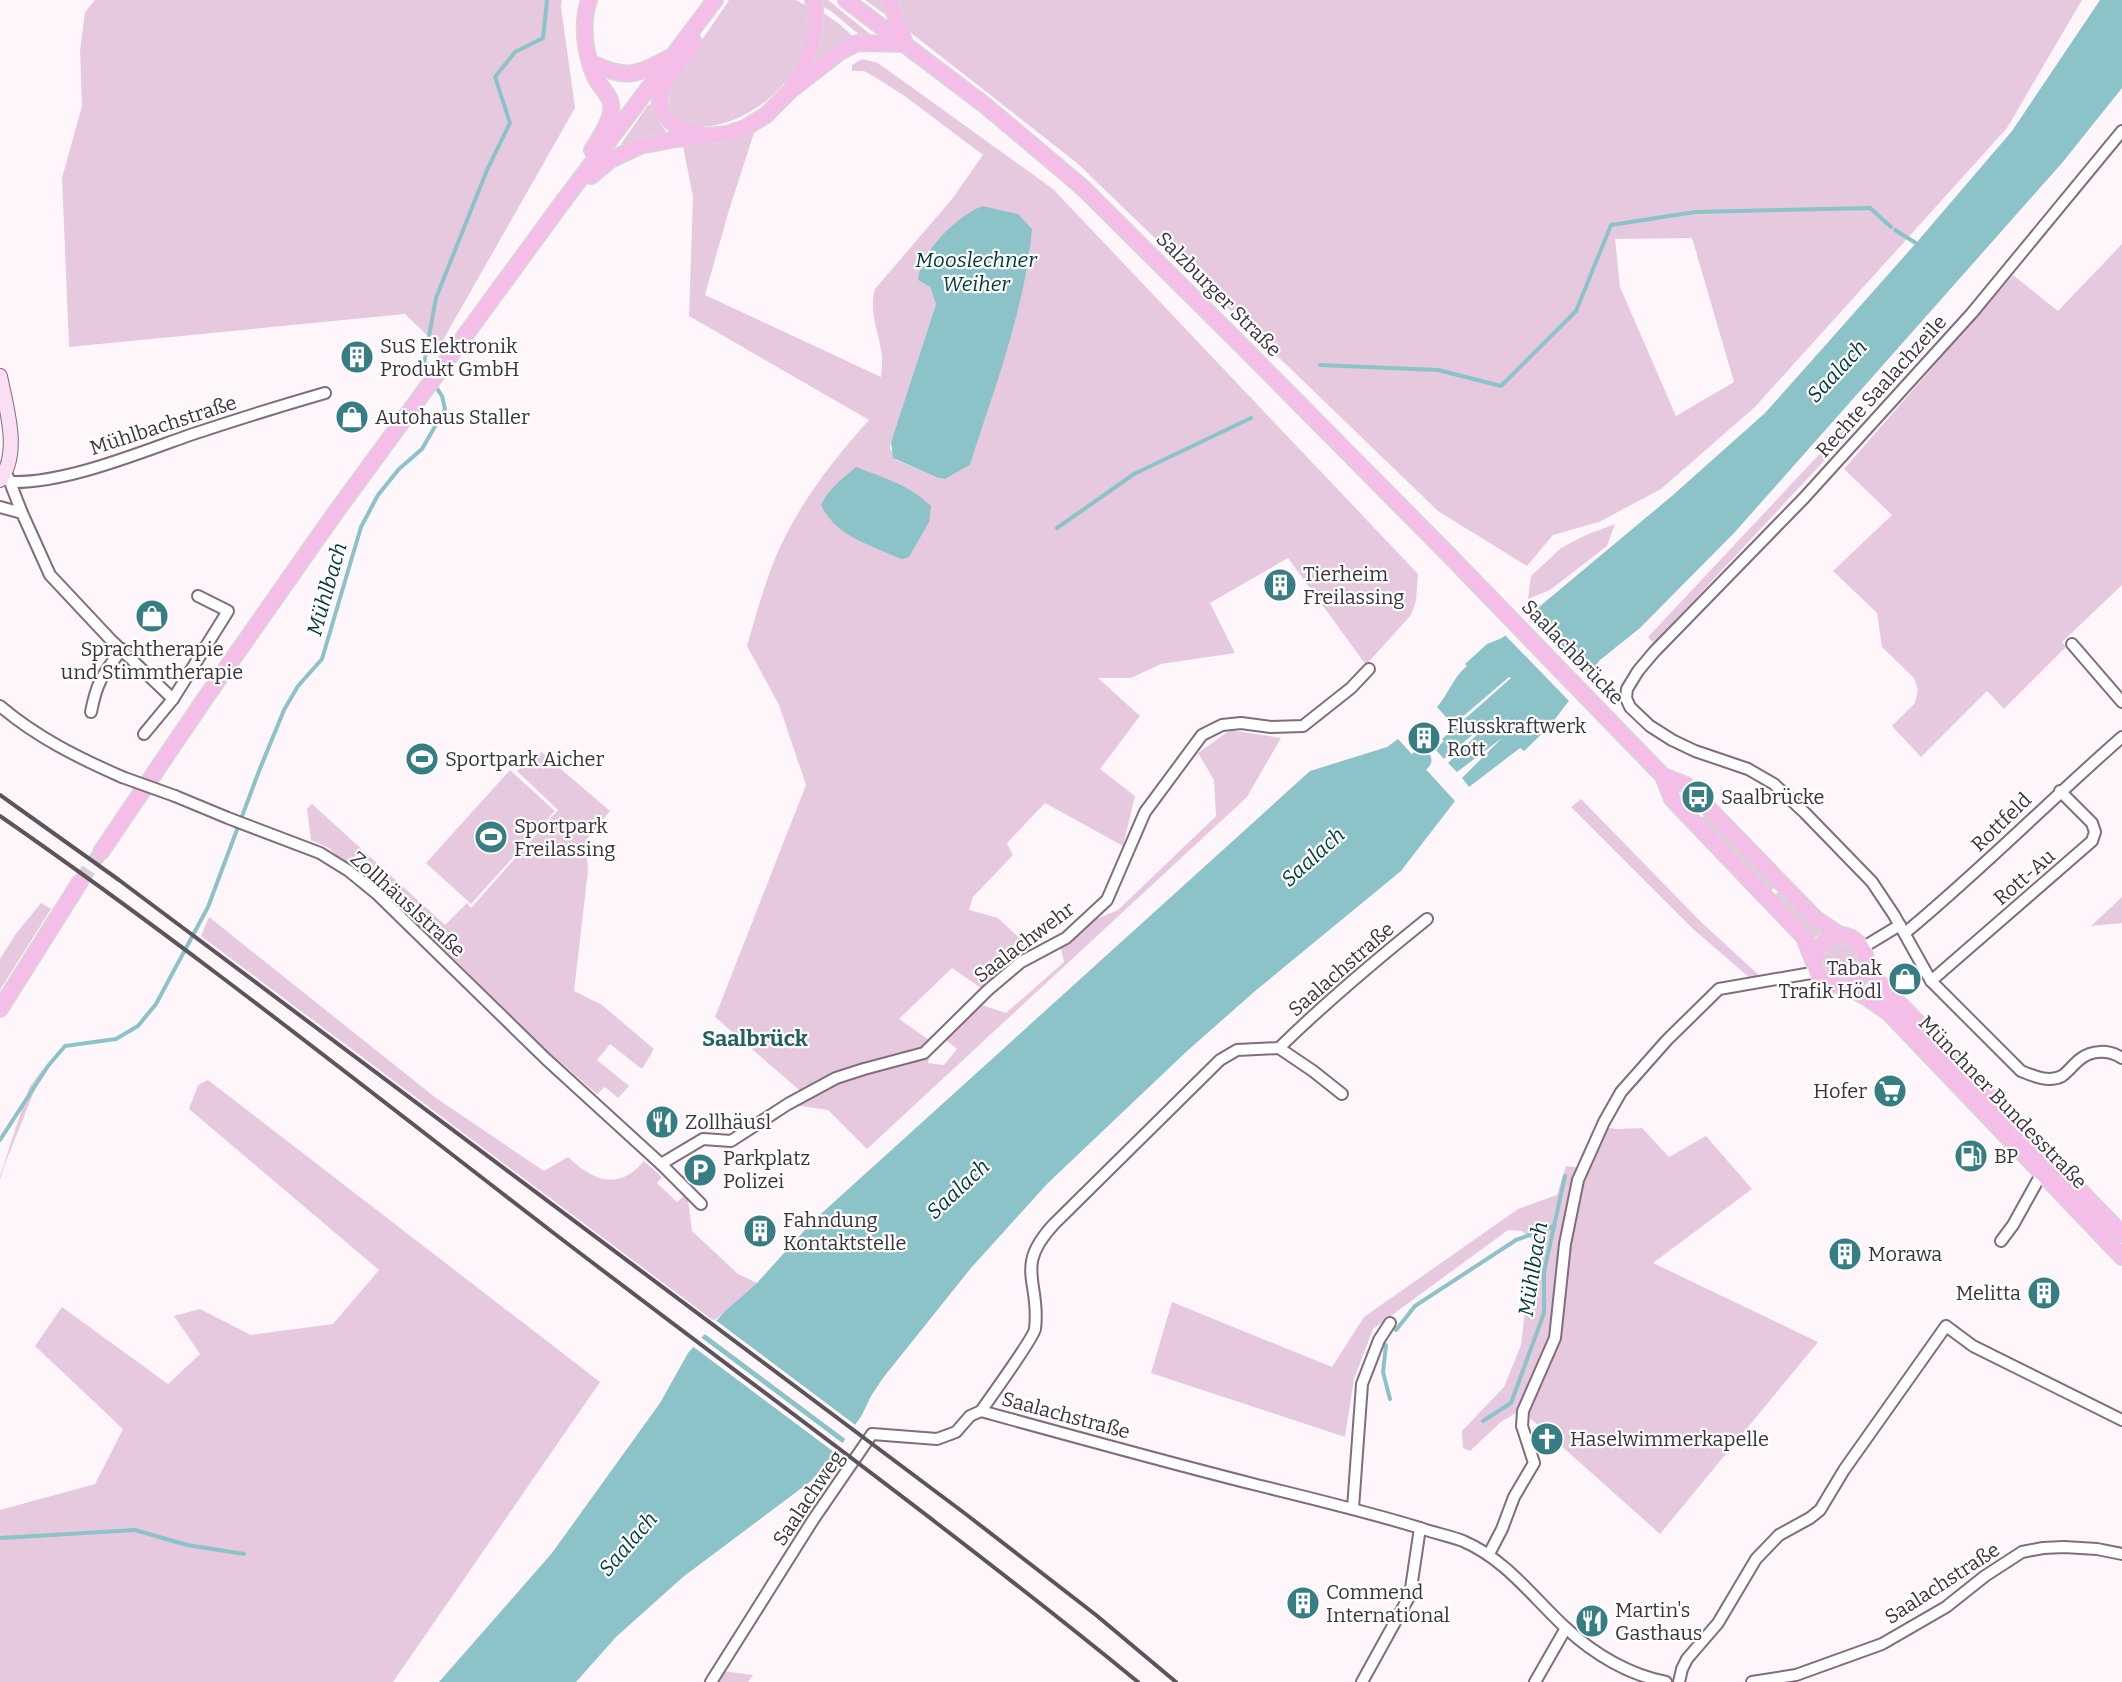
<svg xmlns="http://www.w3.org/2000/svg" width="2122" height="1682" font-family="Bitter,serif">
	<style>
		.green { fill: #e7c9df; fill-rule: evenodd }
		.water { fill: #8cc3c8 }
		.pier { fill: #fff6fc }
		.lines { fill: none; stroke-linecap: round; stroke-linejoin: round }
		.stream { stroke: #8cc3c8; stroke-width: 4 }
		.river { stroke: #8cc3c8; stroke-width: 21 }
		.primary-tunnel { stroke: #d8cfd5; stroke-width: 15; stroke-dasharray: 15 8; stroke-linecap: butt }
		.street-casing { stroke: #816d7c; stroke-width: 14 }
		.secondary-casing { stroke: #816d7c; stroke-width: 16 }
		.primary-casing { stroke: #d8d6d7; stroke-width: 18 }
		.street { stroke: #fff; stroke-width: 10 }
		.secondary { stroke: #fadef4; stroke-width: 14 }
		.primary { stroke: #f4bee8; stroke-width: 15 }
		.rail { stroke: #5c545a; stroke-width: 4 }
		.street-bridge-casing { stroke: #816d7c; stroke-width: 14; stroke-linecap: butt }
		.street-bridge { stroke: #fff; stroke-width: 10 }
		.labels { text-anchor: middle; dominant-baseline: central; stroke-width: 4.5; stroke-linejoin: round; paint-order: stroke }
		.street-label { font-size: 20px; fill: #3b3339; stroke: #fff }
		.poi-label { font-size: 20px; fill: #3b3339; stroke: #fff; text-anchor: start }
		.water-label { font-size: 21px; font-style: italic; fill: #00383c; stroke: #fff }
		.quarter-label { font-size: 22px; font-weight: bold; fill: #255f64; stroke: #fff }
	</style>
	<rect width="100%" height="100%" fill="#fff6fc"/>
	<g class="green">
		<path d="M 95,0 L 562,0 L 561,7 L 575,108 L 439,347 L 405,314 L 69,347 L 62,178 L 82,106 L 80,51 L 85,12 Z"/>
		<path d="M 729,0 L 796,0 L 810,8 C 815,121 650,166 671,86 Z"/>
		<path d="M 819,0 L 828,0 L 870,34 L 871,37 L 862,37 L 831,11 L 821,6 Z"/>
		<path d="M 865,0 L 2082,0 L 2007,128 L 1755,407 L 1661,489 L 1599,522 L 1553,535 L 1527,566 L 1438,511 L 1077,163 L 915,36 ZM 1692,238 L 1734,382 L 1676,416 L 1620,287 L 1615,239 Z"/>
		<path d="M 822,12 L 838,23 L 856,39 L 809,69 Z"/>
		<path d="M 862,59 L 878,63 L 1053,189 L 1418,574 L 1416,601 L 1411,615 L 1366,665 L 1288,558 L 1210,603 L 1235,653 L 1161,664 L 1131,678 L 1098,678 L 1140,716 L 1100,769 L 1135,796 L 1123,846 L 1045,803 L 1007,843 L 1013,855 L 973,897 L 969,910 L 998,918 L 1031,949 L 981,988 L 952,968 L 899,1019 L 932,1042 L 928,1063 L 944,1065 L 957,1049 L 946,1040 L 982,1005 L 1006,1013 L 1064,962 L 1058,935 L 1118,910 L 1216,816 L 1214,780 L 1198,753 L 1230,730 L 1281,738 L 1247,797 L 867,1149 L 828,1110 L 788,1104 L 805,1095 L 715,1017 L 806,785 L 779,705 L 747,646 C 755,619 762,592 772,566 C 793,512 830,463 869,420 L 689,316 L 693,197 L 683,146 C 708,145 731,144 754,133 L 729,210 L 705,295 L 881,377 C 882,370 882,363 882,357 C 880,334 868,312 875,289 L 952,199 L 983,155 L 906,97 L 875,77 L 864,71 L 852,71 L 852,65 ZM 1030,250 L 1015,321 L 970,465 L 945,479 L 938,478 L 896,460 L 890,448 L 891,442 L 936,304 L 930,287 L 918,280 Z"/>
		<path d="M 651,104 L 659,122 L 666,131 L 665,133 L 650,135 L 622,145 L 621,144 L 648,105 Z"/>
		<path d="M 2122,244 L 2122,585 L 2062,642 L 2066,647 L 2004,709 L 1987,691 L 1921,757 L 1892,726 L 1915,703 L 1918,690 L 1914,678 L 1882,647 L 1877,613 L 1833,571 L 1892,515 L 1844,469 L 2013,275 L 2058,311 Z"/>
		<path d="M 1859,412 L 1865,417 L 1654,643 L 1648,637 Z"/>
		<path d="M 1615,524 L 1607,546 L 1550,590 L 1528,599 L 1531,576 L 1561,548 L 1586,535 Z"/>
		<path d="M 541,752 L 610,811 L 586,840 L 588,871 L 574,991 L 602,1005 L 654,1049 L 642,1069 L 610,1044 L 597,1060 L 629,1086 L 618,1098 L 605,1087 L 597,1094 L 544,1048 L 441,946 L 409,920 L 382,891 L 364,882 L 329,848 L 311,840 L 307,809 L 312,804 L 445,925 L 467,903 L 471,908 L 558,810 L 517,771 Z"/>
		<path d="M 510,770 L 555,811 L 471,904 L 426,863 Z"/>
		<path d="M 1581,799 L 1701,922 L 1761,977 L 1750,978 L 1693,929 L 1571,807 Z"/>
		<path d="M 1706,814 L 1776,886 L 1770,891 L 1699,820 Z"/>
		<path d="M 1780,890 L 1822,932 L 1813,939 L 1774,896 Z"/>
		<path d="M 2122,897 L 2122,923 L 2090,926 L 2091,926 Z"/>
		<path d="M 41,903 L 51,909 L 0,990 L 0,959 L 15,935 Z"/>
		<path d="M 209,917 L 436,1098 L 544,1171 L 568,1157 C 583,1171 604,1187 626,1176 C 633,1173 639,1166 644,1161 L 662,1177 L 657,1183 L 677,1202 L 684,1196 L 688,1200 L 692,1231 L 738,1274 L 757,1283 L 714,1321 L 201,936 Z"/>
		<circle cx="1840" cy="961" r="17"/>
		<path d="M 44,1067 L 4,1166 L 0,1180 L 0,1176 L 29,1088 Z"/>
		<path d="M 208,1080 L 600,1382 L 393,1682 L 0,1682 L 0,1510 L 95,1484 L 123,1429 L 35,1346 L 62,1307 L 168,1384 L 200,1354 L 174,1316 L 200,1309 L 251,1335 L 333,1324 L 379,1270 L 189,1109 L 198,1085 Z"/>
		<path d="M 1598,1126 L 1616,1129 L 1642,1128 L 1669,1157 L 1706,1136 L 1752,1189 L 1653,1263 L 1818,1342 L 1660,1534 L 1521,1410 L 1501,1422 L 1470,1451 L 1463,1448 L 1462,1431 L 1504,1387 L 1521,1345 L 1533,1241 L 1522,1231 L 1508,1230 L 1373,1329 L 1354,1379 L 1345,1437 L 1151,1373 L 1172,1302 L 1332,1367 L 1364,1317 L 1518,1209 L 1557,1195 L 1566,1166 L 1581,1168 Z"/>
		<path d="M 723,1671 L 753,1675 L 748,1682 L 716,1682 Z"/>
	</g>
	<g class="water">
		<path d="M 2100,0 L 2122,0 L 2122,88 L 2062,163 L 1735,532 L 1640,628 L 1600,660 L 1549,727 L 1524,751 L 1520,748 L 1469,787 L 1462,778 L 1502,738 L 1457,772 L 1448,763 L 1489,723 L 1471,736 L 1444,759 L 1435,749 L 1444,741 L 1442,739 L 1511,678 L 1509,677 L 1453,725 L 1437,707 C 1448,695 1453,677 1467,666 L 1465,664 L 1487,644 L 1502,638 L 1673,495 L 1765,413 L 1917,242 L 2012,131 Z"/>
		<path d="M 982,206 L 1018,214 L 1032,229 C 1025,310 994,388 970,465 L 945,479 L 938,478 L 893,458 L 891,442 L 936,304 L 930,287 L 918,280 C 921,251 956,217 982,206 Z"/>
		<path d="M 856,467 C 882,477 910,485 931,506 L 929,522 L 909,557 L 902,559 L 896,557 C 866,543 836,536 821,505 C 829,488 842,479 856,467 Z"/>
		<path d="M 1398,739 L 1455,801 L 1401,871 L 1254,992 L 1186,1052 L 1047,1184 L 971,1268 L 883,1378 L 871,1396 L 862,1415 L 837,1451 L 811,1481 L 683,1577 L 616,1637 L 576,1682 L 439,1682 L 552,1553 L 660,1403 L 688,1353 L 724,1312 L 757,1283 L 813,1221 L 1310,771 L 1387,747 Z"/>
	</g>
	<g class="pier">
		<path d="M 1529,612 L 1591,676 L 1571,703 L 1503,633 Z"/>
		<path d="M 714,1319 L 858,1427 L 848,1441 L 702,1332 Z"/>
		<path d="M 699,1336 L 845,1445 L 840,1453 L 838,1455 L 691,1345 Z"/>
	</g>
	<g class="lines">
		<g class="stream">
			<path d="M 1895,230 L 1919,245"/>
			<path d="M 1320,365 L 1438,370 L 1501,386 L 1576,311 L 1611,225 L 1695,212 L 1870,208 L 1891,227"/>
			<path d="M 429,378 L 423,369 L 436,298 L 487,170 L 510,123 L 495,77 L 515,52 L 543,38 L 547,0"/>
			<path d="M 1057,528 L 1134,474 L 1251,418"/>
			<path d="M 0,1140 L 48,1066 L 65,1046 L 116,1039 L 138,1026 L 156,1004 L 208,907 L 259,771 L 284,710 L 298,686 L 322,659 L 361,527 L 378,495 L 399,469 L 422,449 L 445,409 L 442,396 L 434,384"/>
			<path d="M 1396,1330 L 1415,1306 L 1516,1240 L 1554,1226"/>
			<path d="M 1386,1345 L 1383,1372 L 1390,1399"/>
			<path d="M 1483,1421 L 1511,1403 L 1544,1313 L 1544,1272 L 1565,1176"/>
			<path d="M 0,1538 L 135,1530 L 187,1545 L 244,1554"/>
		</g>
		<path class="river" d="M 1397,782 L 1421,760"/>
		<path class="primary-tunnel" d="M 80,882 L 101,852"/>
		<defs>
			<g id="street">
				<path d="M 2122,131 L 1972,313 L 1804,498 L 1654,652 L 1638,671 L 1627,689 L 1626,698 L 1630,707 L 1650,726 L 1672,740 L 1695,751 L 1748,769 L 1774,784 L 1805,813 L 1872,882 L 1894,915 L 1931,981 L 2021,1071 C 2033,1076 2049,1083 2062,1076 C 2068,1072 2073,1065 2079,1060 C 2092,1049 2109,1050 2122,1058"/>
				<path d="M 8,477 L 22,513"/>
				<path d="M 10,482 C 64,484 139,453 190,435 C 235,420 280,406 325,393"/>
				<path d="M 0,507 L 22,513 L 50,575 L 110,639 L 173,699"/>
				<path d="M 2072,644 L 2122,702"/>
				<path d="M 0,706 C 38,738 77,757 122,777"/>
				<path d="M 91,712 C 97,681 103,674 122,649"/>
				<path d="M 144,734 L 173,699 L 228,611 L 198,596"/>
				<path d="M 175,796 L 228,818 L 320,853 L 349,871 L 376,893 L 546,1059 L 661,1164 L 701,1204"/>
				<path d="M 1905,933 C 1980,871 2049,801 2122,737"/>
				<path d="M 1862,948 L 1900,925"/>
				<path d="M 1931,981 L 2092,841 L 2095,832 L 2092,823 L 2060,791"/>
				<path d="M 1279,1048 L 1313,1071 L 1342,1094"/>
				<path d="M 661,1164 L 703,1139 L 731,1141 L 788,1104 L 836,1078 L 864,1069 L 924,1053 L 988,990 L 1021,962 L 1066,938 L 1107,900 L 1145,812 L 1202,735 L 1222,725 L 1241,723 L 1271,727 L 1303,726 L 1351,688 L 1369,669"/>
				<path d="M 2001,1241 L 2013,1225 L 2038,1180 L 2045,1175"/>
				<path d="M 981,1411 C 1072,1436 1162,1461 1253,1484 C 1309,1498 1365,1511 1420,1528 C 1434,1533 1450,1536 1463,1541 C 1507,1560 1533,1598 1567,1629 C 1594,1654 1629,1675 1666,1682"/>
				<path d="M 1353,1508 L 1362,1384 L 1379,1340 L 1390,1323"/>
				<path d="M 1489,1554 L 1502,1529 L 1514,1497 L 1534,1463 L 1522,1426 L 1523,1411 L 1555,1338 L 1565,1244 L 1578,1180 L 1604,1122 L 1621,1092 L 1667,1040 L 1719,989 L 1817,972"/>
				<path d="M 711,1682 L 813,1520 L 872,1434 L 937,1439 L 956,1432 L 970,1416 L 981,1411 C 990,1398 1033,1339 1035,1329 C 1041,1281 1013,1268 1054,1224 L 1220,1060 L 1237,1050 L 1279,1048 C 1326,1002 1376,960 1427,919"/>
				<path d="M 1362,1682 L 1410,1595 L 1420,1528"/>
				<path d="M 1535,1682 L 1566,1628"/>
				<path d="M 1679,1682 L 1682,1669 L 1687,1659 L 1718,1623 L 1756,1559 L 1779,1535 L 1810,1518 L 1820,1510 L 1844,1470 L 1946,1326 L 1973,1346 L 2122,1420"/>
				<path d="M 1752,1682 L 1796,1675 L 1882,1644 L 1946,1607 L 1985,1576 L 2022,1552 L 2043,1548 L 2064,1547 L 2097,1549 L 2122,1554"/>
			</g>
			<path id="secondary" d="M 0,376 C 6,407 21,453 0,480"/>
			<g id="primary">
				<path d="M 589,0 C 581,25 585,53 595,77 C 601,90 614,96 611,113 C 608,127 599,139 592,150"/>
				<path d="M 846,0 L 986,106 L 1082,187 L 1243,347 L 1449,555 L 1663,776 L 1672,799 L 1804,937 L 1814,963"/>
				<path d="M 890,0 L 905,44"/>
				<path d="M 694,42 C 685,64 646,90 665,115 C 674,127 684,130 698,132"/>
				<path d="M 591,63 C 627,80 636,75 669,58"/>
				<path d="M 792,88 C 807,57 822,36 813,0"/>
				<path d="M 591,176 L 610,160 L 640,146 L 676,139 L 727,134 L 745,128 L 766,115 L 791,90 L 840,52 L 857,43 L 905,44"/>
				<path d="M 1663,776 L 1686,785 L 1816,919 L 1840,935"/>
				<path d="M 101,852 L 204,700 L 333,516 L 562,203 L 715,0"/>
				<path d="M 1865,968 L 2122,1234"/>
				<path d="M 1845,987 C 1891,971 1851,913 1822,944 C 1816,949 1814,957 1815,965 C 1818,985 1831,983 1845,987 C 1851,988 1857,992 1862,995 C 1871,1000 1880,1007 1889,1013 L 2122,1257"/>
				<path d="M 0,1009 L 80,882"/>
			</g>
		</defs>
		<use href="#street" class="street-casing"/>
		<use href="#secondary" class="secondary-casing"/>
		<use href="#primary" class="primary-casing"/>
		<use href="#street" class="street"/>
		<use href="#secondary" class="secondary"/>
		<use href="#primary" class="primary"/>
		<g class="rail">
			<path d="M 0,795 L 119,880 L 967,1515 L 1096,1615 L 1176,1682"/>
			<path d="M 0,816 C 189,947 369,1091 551,1231 C 747,1381 947,1526 1138,1682"/>
		</g>
		<defs>
			<path id="street-bridge" d="M 122,777 L 175,796"/>
		</defs>
		<use href="#street-bridge" class="street-bridge-casing"/>
		<use href="#street-bridge" class="street-bridge"/>
	</g>
	<defs>
		<symbol id="building-disc" viewBox="-11 -11 22 22"><circle r="9.5" fill="#367e84" stroke="#fff"/><path d="M-4-6H4V6H1V3H-1V6H-4ZM-2.5-4.3h1.7v1.8h-1.7ZM.8-4.3h1.7v1.8H.8ZM-2.5-1h1.7V.8h-1.7ZM.8-1h1.7V.8H.8Z" fill="#fff"/></symbol>
		<symbol id="shop-disc" viewBox="-11 -11 22 22"><circle r="9.5" fill="#367e84" stroke="#fff"/><path d="M-5-2.5h2.3a2.7 3.5 0 0 1 5.4 0H5L5.5 6h-11ZM-1.5-2.5h3a1.5 2.3 0 0 0-3 0Z" fill="#fff"/></symbol>
		<symbol id="stadium-disc" viewBox="-11 -11 22 22"><circle r="9.5" fill="#367e84" stroke="#fff"/><path d="M0-5a6.5 5 0 1 0 0 10a6.5 5 0 1 0 0-10ZM-3.5-1.8h7v3.6h-7Z" fill="#fff"/></symbol>
		<symbol id="bus-disc" viewBox="-11 -11 22 22"><circle r="9.5" fill="#367e84" stroke="#fff"/><path d="M-5-6H5V4H4V6H2V4H-2V6H-4V4H-5ZM-3.5-4V0h7V-4ZM-3.5 1.2v1.5H-2V1.2ZM2 1.2v1.5H3.5V1.2Z" fill="#fff"/></symbol>
		<symbol id="supermarket-disc" viewBox="-11 -11 22 22"><circle r="9.5" fill="#367e84" stroke="#fff"/><path d="M-6-5.5h2.5l.6 2H6L4.5 2H-2.5L-4.4-4H-6ZM-1.5 3.2a1.3 1.3 0 1 0 .1 0ZM3 3.2a1.3 1.3 0 1 0 .1 0Z" fill="#fff"/></symbol>
		<symbol id="restaurant-disc" viewBox="-11 -11 22 22"><circle r="9.5" fill="#367e84" stroke="#fff"/><path d="M-5-6h1v4h1v-4h1v4h1v-4h1v5L-1.5 .5V6h-2V.5L-5-1ZM5-6V6H3V1.5H1.5Q1.5-4 5-6Z" fill="#fff"/></symbol>
		<symbol id="fuel-disc" viewBox="-11 -11 22 22"><circle r="9.5" fill="#367e84" stroke="#fff"/><path d="M-5.5-6h7V0h2V4h1.3V-2.5L3-4.5l.8-.8L6-3V5H2.5V1h-1V6h-7ZM-4.2-4.7v3.2H.2V-4.7Z" fill="#fff"/></symbol>
		<symbol id="parking-disc" viewBox="-11 -11 22 22"><circle r="9.5" fill="#367e84" stroke="#fff"/><path d="M-3.5-5.5H1a3.5 3.5 0 0 1 0 7H-1V5.5H-3.5ZM-1-3.4V-.6H.8a1.4 1.4 0 0 0 0-2.8Z" fill="#fff"/></symbol>
		<symbol id="church-disc" viewBox="-11 -11 22 22"><circle r="9.5" fill="#367e84" stroke="#fff"/><path d="M-1.2-6h2.4v3.5h3.3v2.4h-3.3V6h-2.4V-.1h-3.3v-2.4h3.3Z" fill="#fff"/></symbol>
	</defs>
	<g fill-rule="evenodd">
		<use href="#building-disc" x="338" y="338" width="38" height="38"/>
		<use href="#shop-disc" x="333" y="398" width="38" height="38"/>
		<use href="#building-disc" x="1261" y="566" width="38" height="38"/>
		<use href="#shop-disc" x="133" y="597" width="38" height="38"/>
		<use href="#building-disc" x="1405" y="719" width="38" height="38"/>
		<use href="#stadium-disc" x="403" y="740" width="38" height="38"/>
		<use href="#bus-disc" x="1679" y="778" width="38" height="38"/>
		<use href="#stadium-disc" x="472" y="818" width="38" height="38"/>
		<use href="#shop-disc" x="1886" y="960" width="38" height="38"/>
		<use href="#supermarket-disc" x="1871" y="1072" width="38" height="38"/>
		<use href="#restaurant-disc" x="643" y="1103" width="38" height="38"/>
		<use href="#fuel-disc" x="1952" y="1137" width="38" height="38"/>
		<use href="#parking-disc" x="681" y="1151" width="38" height="38"/>
		<use href="#building-disc" x="741" y="1212" width="38" height="38"/>
		<use href="#building-disc" x="1826" y="1235" width="38" height="38"/>
		<use href="#building-disc" x="2025" y="1274" width="38" height="38"/>
		<use href="#church-disc" x="1528" y="1420" width="38" height="38"/>
		<use href="#building-disc" x="1284" y="1584" width="38" height="38"/>
		<use href="#restaurant-disc" x="1573" y="1602" width="38" height="38"/>
	</g>
	<g class="labels">
		<g class="street-label">
			<text transform="translate(1219 294) rotate(45)">Salzburger Straße</text>
			<text transform="translate(1881 386) rotate(-48)">Rechte Saalachzeile</text>
			<text transform="translate(163 425) rotate(-18)">Mühlbachstraße</text>
			<text transform="translate(1573 652) rotate(46)">Saalachbrücke</text>
			<text transform="translate(2001 822) rotate(-44)">Rottfeld</text>
			<text transform="translate(2024 877) rotate(-41)">Rott-Au</text>
			<text transform="translate(408 904) rotate(42)">Zollhäuslstraße</text>
			<text transform="translate(1024 942) rotate(-37)">Saalachwehr</text>
			<text transform="translate(1341 969) rotate(-41)">Saalachstraße</text>
			<text transform="translate(2003 1102) rotate(46)">Münchner Bundesstraße</text>
			<text transform="translate(1066 1415) rotate(15)">Saalachstraße</text>
			<text transform="translate(808 1498) rotate(-56)">Saalachweg</text>
			<text transform="translate(1942 1583) rotate(-33)">Saalachstraße</text>
		</g>
		<g class="poi-label">
			<text x="380" y="346">SuS Elektronik<tspan x="380" dy="23">Produkt GmbH</tspan></text>
			<text x="375" y="417">Autohaus Staller</text>
			<text x="1303" y="574">Tierheim<tspan x="1303" dy="23">Freilassing</tspan></text>
			<text x="152" y="649" text-anchor="middle">Sprachtherapie<tspan x="152" dy="23">und Stimmtherapie</tspan></text>
			<text x="1447" y="726">Flusskraftwerk<tspan x="1447" dy="23">Rott</tspan></text>
			<text x="445" y="759">Sportpark Aicher</text>
			<text x="1721" y="797">Saalbrücke</text>
			<text x="514" y="826">Sportpark<tspan x="514" dy="23">Freilassing</tspan></text>
			<text x="1882" y="968" text-anchor="end">Tabak<tspan x="1882" dy="23">Trafik Hödl</tspan></text>
			<text x="1867" y="1091" text-anchor="end">Hofer</text>
			<text x="685" y="1122">Zollhäusl</text>
			<text x="1994" y="1156">BP</text>
			<text x="723" y="1158">Parkplatz<tspan x="723" dy="23">Polizei</tspan></text>
			<text x="783" y="1220">Fahndung<tspan x="783" dy="23">Kontaktstelle</tspan></text>
			<text x="1868" y="1254">Morawa</text>
			<text x="2021" y="1293" text-anchor="end">Melitta</text>
			<text x="1570" y="1439">Haselwimmerkapelle</text>
			<text x="1326" y="1592">Commend<tspan x="1326" dy="23">International</tspan></text>
			<text x="1615" y="1610">Martin's<tspan x="1615" dy="23">Gasthaus</tspan></text>
		</g>
		<g class="water-label">
			<text x="976" y="260">Mooslechner<tspan x="976" dy="24">Weiher</tspan></text>
			<text transform="translate(1837 371) rotate(-47)">Saalach</text>
			<text transform="translate(327 589) rotate(-74)">Mühlbach</text>
			<text transform="translate(1313 857) rotate(-42)">Saalach</text>
			<text transform="translate(958 1189) rotate(-43)">Saalach</text>
			<text transform="translate(1533 1269) rotate(-81)">Mühlbach</text>
			<text transform="translate(628 1544) rotate(-49)">Saalach</text>
		</g>
		<g class="quarter-label">
			<text x="755" y="1038">Saalbrück</text>
		</g>
	</g>
</svg>
